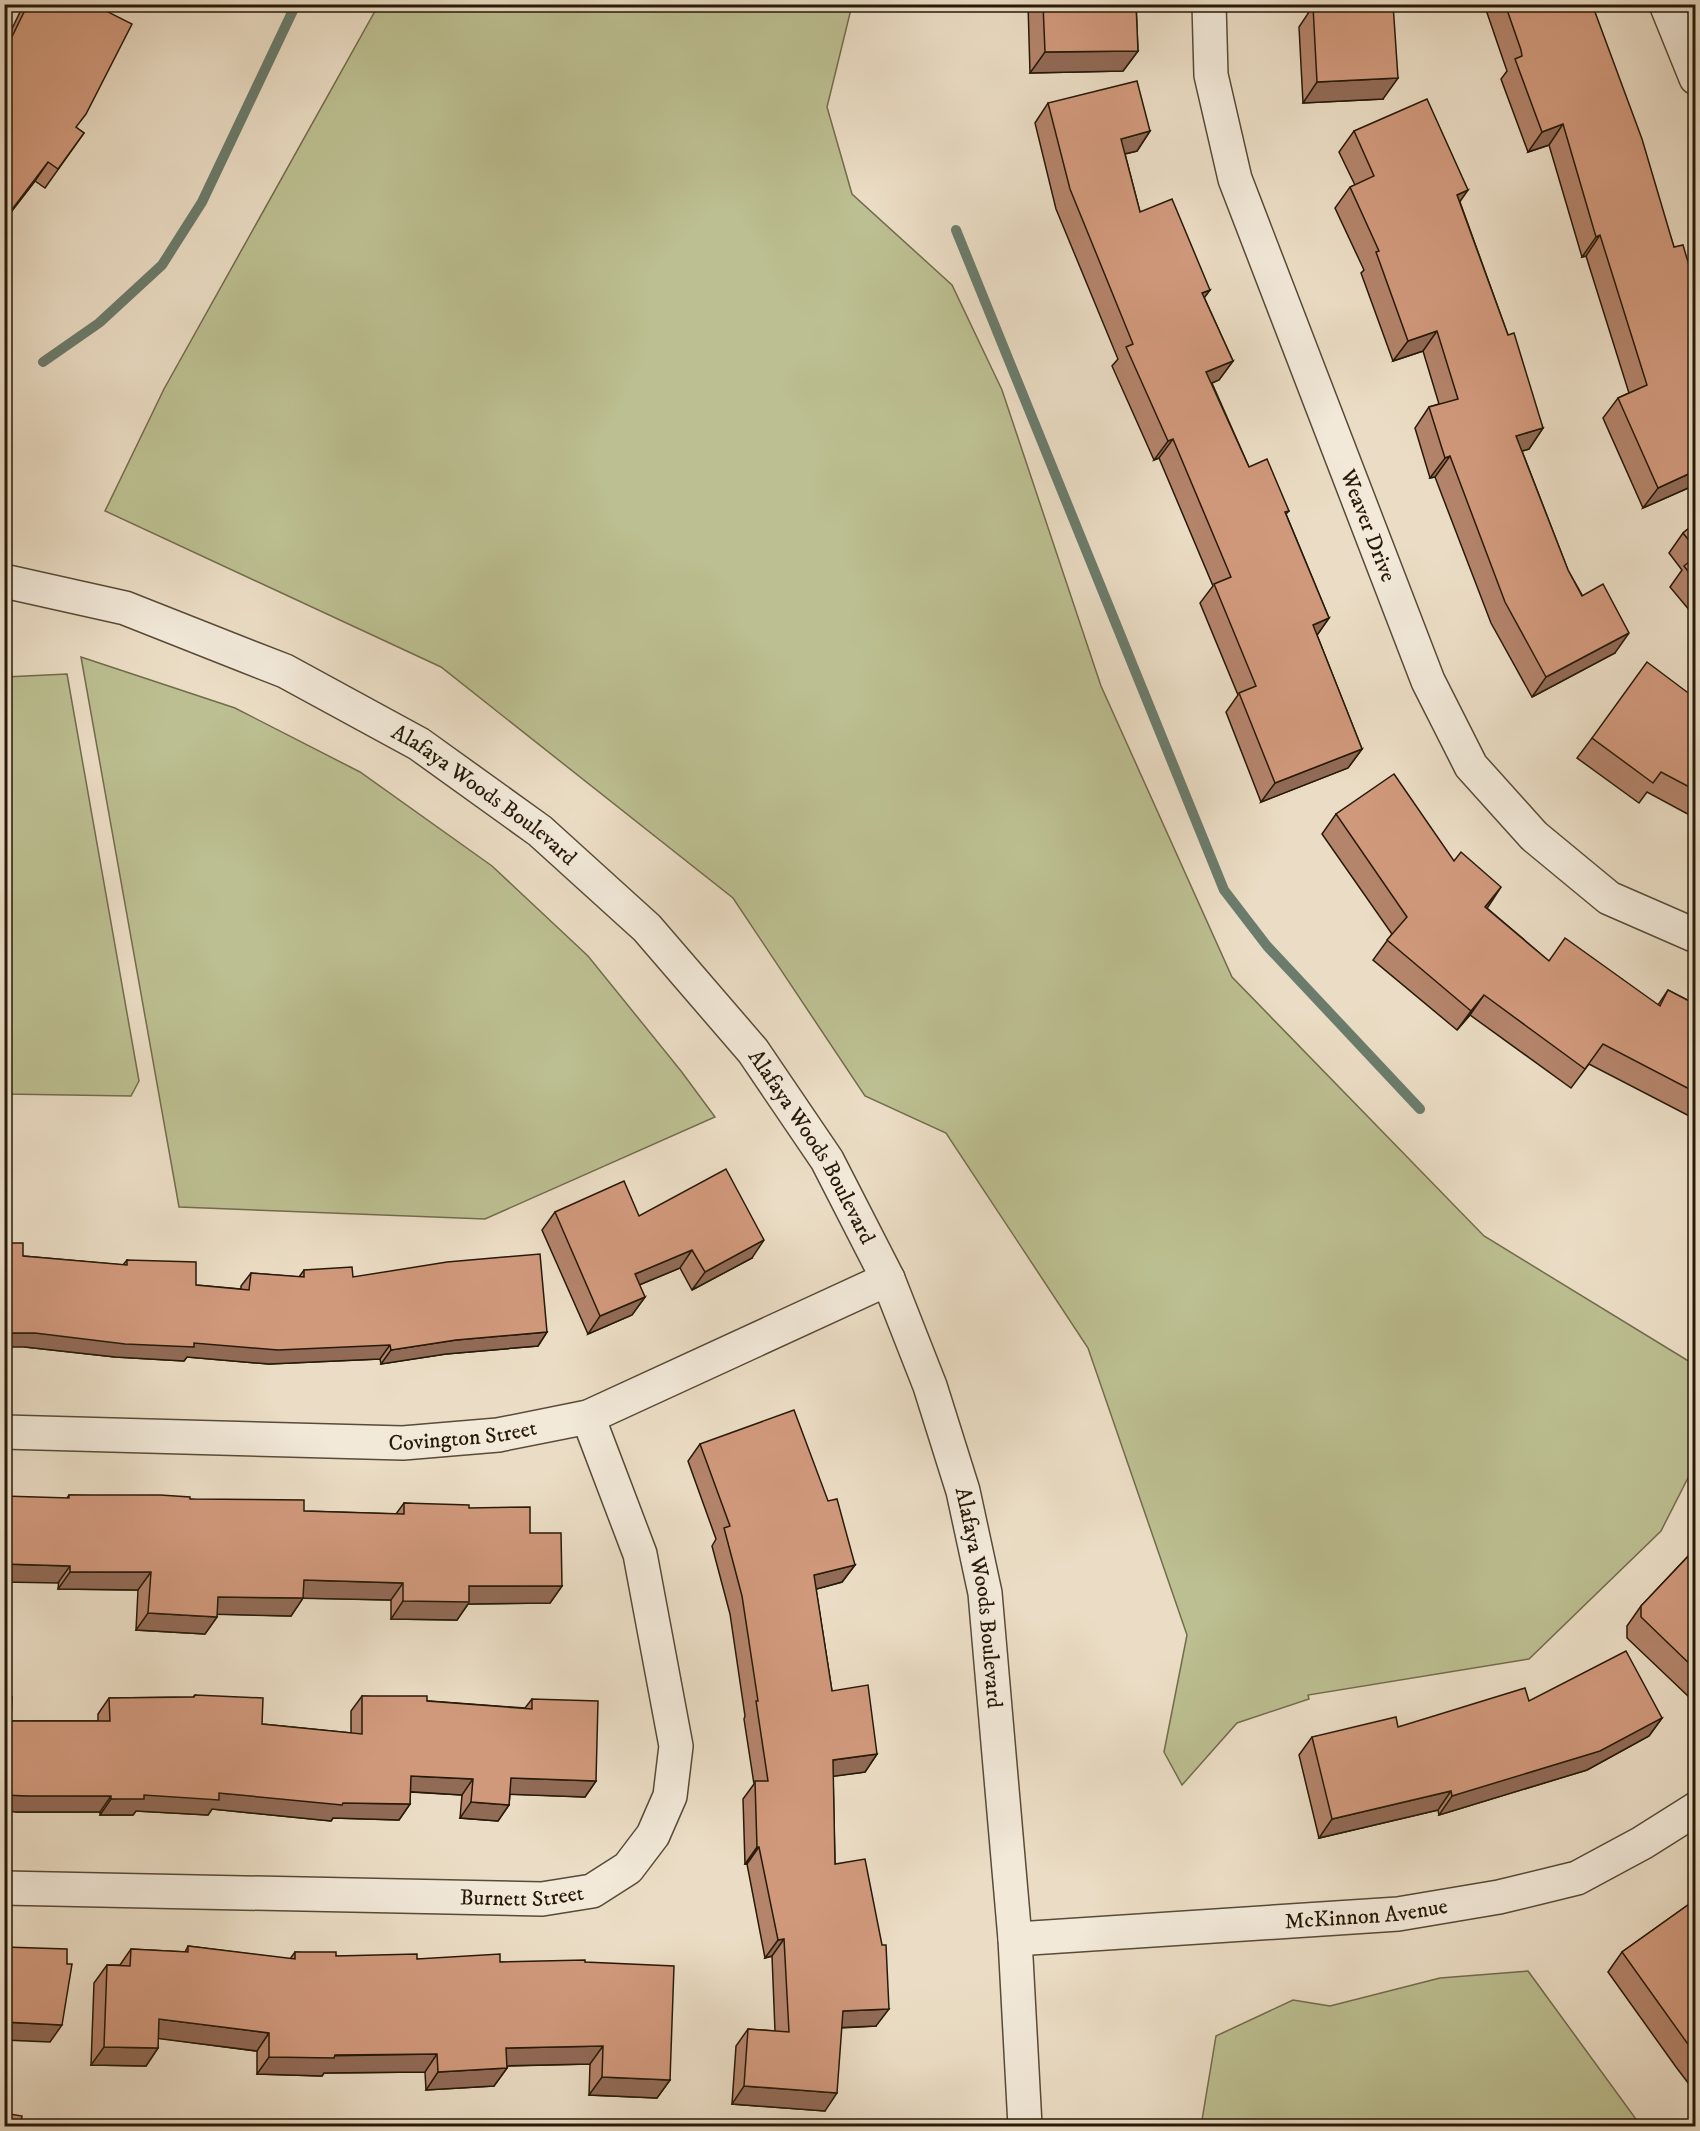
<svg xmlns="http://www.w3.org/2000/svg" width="1700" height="2131" font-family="'IM FELL DW Pica',serif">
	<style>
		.green { fill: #bcbf91; stroke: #726c4c; stroke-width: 1.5 }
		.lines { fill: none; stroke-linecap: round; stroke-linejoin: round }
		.stream { stroke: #6b7c6c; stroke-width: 10 }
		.minor-casing { stroke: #584b37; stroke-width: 36 }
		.minor { stroke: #f2e9d9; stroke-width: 33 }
		.wall { fill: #b4846b; stroke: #271a08; stroke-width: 1.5 }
		.shaded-wall { fill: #926b57; stroke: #271a08; stroke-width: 1.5 }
		.building { fill: #d1997c; stroke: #271a08; stroke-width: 1.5 }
		.labels { text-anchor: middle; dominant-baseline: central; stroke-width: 4.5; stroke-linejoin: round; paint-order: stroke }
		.street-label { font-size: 22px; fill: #271a08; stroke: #f2e9d9 }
	</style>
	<rect width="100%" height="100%" fill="#ebddc5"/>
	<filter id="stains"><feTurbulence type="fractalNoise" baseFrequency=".00333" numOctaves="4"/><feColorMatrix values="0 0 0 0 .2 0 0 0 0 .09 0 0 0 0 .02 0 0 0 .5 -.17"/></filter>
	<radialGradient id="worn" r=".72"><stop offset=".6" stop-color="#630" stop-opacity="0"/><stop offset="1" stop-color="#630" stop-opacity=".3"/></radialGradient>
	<g class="green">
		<path d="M 379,4 L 852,5 L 827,107 L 852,194 L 952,285 L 1002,390 L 1101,686 L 1232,977 L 1484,1236 L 1695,1365 L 1695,1464 L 1661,1531 L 1529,1659 L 1308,1695 L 1309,1699 L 1237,1723 L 1182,1785 L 1164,1752 L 1187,1635 L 1088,1348 L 946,1133 L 865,1096 L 733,898 L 441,667 L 105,511 L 164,389 Z"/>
		<path d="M 81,657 L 235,708 L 360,772 L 492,866 L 588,956 L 681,1071 L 715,1117 L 485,1219 L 179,1207 Z"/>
		<path d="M 67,674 L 139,1081 L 131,1096 L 5,1094 L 5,677 Z"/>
		<path d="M 1528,1971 L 1641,2126 L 1201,2126 L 1216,2036 L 1293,2000 L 1330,2006 L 1440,1978 Z"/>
	</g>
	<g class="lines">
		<g class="stream">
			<path d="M 956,230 L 1224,890 L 1267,946 L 1420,1109"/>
			<path d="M 43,362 L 99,323 L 162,265 L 202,202 L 296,4"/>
		</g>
		<defs>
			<g id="minor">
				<path id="s1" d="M 1209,4 L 1211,75 L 1235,179 L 1428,681 L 1471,766 L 1534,836 L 1609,898 L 1696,936"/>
				<path d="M 1666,4 L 1696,78"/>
				<path id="s2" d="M 4,581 L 125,608 L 249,657 L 285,671 L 419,744 L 540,831 L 647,928 L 753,1051 L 827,1160 L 888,1279 L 930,1386 L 963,1491 L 985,1593 L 1015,1939 L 1025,2126"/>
				<path id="s3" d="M 4,1432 L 403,1443 L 498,1435 L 588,1417 L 888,1279"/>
				<path id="s4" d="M 4,1888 L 542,1899 L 592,1891 L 628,1868 L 653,1835 L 670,1796 L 676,1746 L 640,1554 L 588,1417"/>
				<path id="s5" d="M 1015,1939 L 1398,1914 L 1499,1897 L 1577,1878 L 1642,1843 L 1696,1809"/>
			</g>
		</defs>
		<use href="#minor" class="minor-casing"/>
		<use href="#minor" class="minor"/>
	</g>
	<g class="wall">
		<path d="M 24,4 L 107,4 L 104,10 L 76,128 L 84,133 L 45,188 L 35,181 L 4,221 L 4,45 Z"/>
		<path d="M 1028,4 L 1136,4 L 1138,51 L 1123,71 L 1030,73 Z"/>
		<path d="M 1484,4 L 1592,4 L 1674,247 L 1695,286 L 1695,485 L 1643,508 L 1603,418 L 1618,398 L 1629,393 L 1586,256 L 1582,257 L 1549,145 L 1528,152 L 1501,79 L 1507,71 Z"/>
		<path d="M 1313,6 L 1383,99 L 1303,103 L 1299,27 Z"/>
		<path d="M 1048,103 L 1150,131 L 1137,151 L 1125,154 L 1140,212 L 1210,290 L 1204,297 L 1233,361 L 1219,380 L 1212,383 L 1249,467 L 1289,511 L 1286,514 L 1329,618 L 1317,635 L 1362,749 L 1348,768 L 1261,802 L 1226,712 L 1238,695 L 1200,603 L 1213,586 L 1159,458 L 1154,460 L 1112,366 L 1118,359 L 1056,209 L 1035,123 Z"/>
		<path d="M 1354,131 L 1460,202 L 1508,335 L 1543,428 L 1529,449 L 1522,451 L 1568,570 L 1615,653 L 1532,697 L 1491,623 L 1435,477 L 1430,478 L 1415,428 L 1429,407 L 1439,404 L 1423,351 L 1393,361 L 1361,273 L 1364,270 L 1335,208 L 1350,187 L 1355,185 L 1339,152 Z"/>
		<path d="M 1695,523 L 1695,617 L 1670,587 L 1682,570 L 1669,553 L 1683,533 Z"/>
		<path d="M 1695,698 L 1695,818 L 1647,792 L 1639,803 L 1577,758 L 1592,738 Z"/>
		<path d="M 1336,814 L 1487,908 L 1549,961 L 1658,1005 L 1668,990 L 1695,1004 L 1695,1119 L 1589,1064 L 1571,1088 L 1470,1015 L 1457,1030 L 1373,960 L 1392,934 L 1322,834 Z"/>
		<path d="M 555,1212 L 639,1216 L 752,1258 L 692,1290 L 680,1268 L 639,1285 L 645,1297 L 632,1315 L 588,1334 L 542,1230 Z"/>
		<path d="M 23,1256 L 123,1265 L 127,1260 L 196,1285 L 241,1289 L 241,1286 L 251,1273 L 299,1277 L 304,1270 L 353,1277 L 547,1332 L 538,1346 L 446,1354 L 381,1364 L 380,1359 L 269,1364 L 187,1357 L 184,1361 L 115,1357 L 25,1347 Z"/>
		<path d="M 700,1444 L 828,1501 L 855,1565 L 842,1582 L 816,1589 L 832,1691 L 877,1754 L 865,1772 L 833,1776 L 835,1864 L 876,2026 L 841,2028 L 825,2111 L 732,2104 L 736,2046 L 748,2029 L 775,2031 L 772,1956 L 765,1958 L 747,1864 L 745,1864 L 743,1799 L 754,1784 L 744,1719 L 745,1716 L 730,1614 L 712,1546 L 716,1539 L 688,1461 Z"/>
		<path d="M 69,1495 L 190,1499 L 304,1511 L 396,1514 L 404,1503 L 469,1508 L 530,1533 L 562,1586 L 550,1603 L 468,1604 L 457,1620 L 391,1619 L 391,1600 L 303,1598 L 291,1616 L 217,1614 L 217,1617 L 205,1634 L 136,1630 L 138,1590 L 58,1589 L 67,1498 Z"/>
		<path d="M 1695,1549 L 1695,1691 L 1689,1697 L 1627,1638 L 1627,1626 L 1641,1606 Z"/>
		<path d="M 195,1695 L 262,1724 L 351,1733 L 351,1711 L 362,1696 L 525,1708 L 532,1699 L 596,1781 L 585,1797 L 510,1794 L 509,1805 L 498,1821 L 460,1818 L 462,1795 L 410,1792 L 410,1804 L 399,1820 L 333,1818 L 331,1821 L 212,1809 L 208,1815 L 136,1811 L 133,1815 L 100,1815 L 100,1812 L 16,1812 L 11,1721 L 98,1721 L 98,1714 L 109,1698 L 193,1697 Z"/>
		<path d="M 1529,1701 L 1662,1718 L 1649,1736 L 1587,1770 L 1439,1815 L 1438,1810 L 1319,1838 L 1299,1755 L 1312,1737 L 1398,1727 Z"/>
		<path d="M 1695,1900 L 1695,2092 L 1676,2067 L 1608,1972 L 1622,1952 Z"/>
		<path d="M 188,1946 L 290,1959 L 295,1952 L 336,1956 L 500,1962 L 585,1962 L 670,2080 L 657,2098 L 589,2095 L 590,2064 L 507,2066 L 507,2068 L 494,2086 L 426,2090 L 425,2072 L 324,2073 L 322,2076 L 257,2074 L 257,2051 L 158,2038 L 158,2048 L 146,2066 L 91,2065 L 94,1983 L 107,1965 L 120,1965 L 131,1949 L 185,1952 Z"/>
	</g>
	<g class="shaded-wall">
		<path d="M 1138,51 L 1123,71 L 1030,73 L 1045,52 Z"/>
		<path d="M 1398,78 L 1383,99 L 1303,103 L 1317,82 Z"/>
		<path d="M 1563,124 L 1549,145 L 1528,152 L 1542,132 Z"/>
		<path d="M 1150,131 L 1137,151 L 1107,158 L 1121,139 Z"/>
		<path d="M 48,162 L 35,181 L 4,221 L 4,220 Z"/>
		<path d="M 1468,190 L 1454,210 L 1457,195 Z"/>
		<path d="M 1600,235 L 1586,256 L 1582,257 L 1596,237 Z"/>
		<path d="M 1210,290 L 1196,309 L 1202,293 Z"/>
		<path d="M 1437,331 L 1423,351 L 1393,361 L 1408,341 Z"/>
		<path d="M 1233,361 L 1219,380 L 1193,391 L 1206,372 Z"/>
		<path d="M 1543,428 L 1529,449 L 1502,457 L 1516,436 Z"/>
		<path d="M 1173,439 L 1159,458 L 1154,460 L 1168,441 Z"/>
		<path d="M 1450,456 L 1435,477 L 1430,478 L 1445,458 Z"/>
		<path d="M 1695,471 L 1695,485 L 1643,508 L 1658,488 Z"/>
		<path d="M 1329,618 L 1315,638 L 1313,625 Z"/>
		<path d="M 1629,633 L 1615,653 L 1532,697 L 1546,677 Z"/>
		<path d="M 1362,749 L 1348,768 L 1261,802 L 1275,783 Z"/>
		<path d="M 1501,887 L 1488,907 L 1471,926 L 1485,907 Z"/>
		<path d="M 1484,995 L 1470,1015 L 1457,1030 L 1471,1011 Z"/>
		<path d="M 764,1240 L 752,1258 L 692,1290 L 705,1272 Z"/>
		<path d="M 692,1250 L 680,1268 L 622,1292 L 635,1274 Z"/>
		<path d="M 645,1297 L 632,1315 L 588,1334 L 600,1316 Z"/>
		<path d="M 547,1332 L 538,1346 L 446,1354 L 381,1364 L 391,1350 L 456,1340 Z"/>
		<path d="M 4,1333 L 35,1333 L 194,1343 L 390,1345 L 380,1359 L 269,1364 L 187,1357 L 184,1361 L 115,1357 L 25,1347 L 4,1347 Z"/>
		<path d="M 4,1564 L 70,1566 L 58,1583 L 4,1582 Z"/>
		<path d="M 855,1565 L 842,1582 L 802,1593 L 814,1575 Z"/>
		<path d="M 70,1572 L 151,1572 L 138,1590 L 58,1589 Z"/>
		<path d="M 304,1580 L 403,1583 L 391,1600 L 291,1598 Z"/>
		<path d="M 469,1586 L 562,1586 L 550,1603 L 468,1604 L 457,1620 L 391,1619 L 403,1601 Z"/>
		<path d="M 218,1597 L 303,1598 L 291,1616 L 206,1614 Z"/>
		<path d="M 148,1613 L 217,1617 L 205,1634 L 136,1630 Z"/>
		<path d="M 1662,1718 L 1649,1736 L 1587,1770 L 1439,1815 L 1452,1796 Z"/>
		<path d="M 877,1754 L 865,1772 L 821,1778 L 833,1760 Z"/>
		<path d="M 411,1776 L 473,1779 L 462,1795 L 400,1791 Z"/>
		<path d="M 511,1778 L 596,1781 L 585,1797 L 500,1794 Z"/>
		<path d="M 1451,1791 L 1438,1810 L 1319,1838 L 1332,1819 Z"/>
		<path d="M 219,1793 L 343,1803 L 410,1804 L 399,1820 L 333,1818 L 331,1821 L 212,1809 L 208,1815 L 136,1811 L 133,1815 L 100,1815 L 111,1799 L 144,1795 Z"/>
		<path d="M 4,1795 L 111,1796 L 100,1812 L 16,1812 L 4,1811 Z"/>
		<path d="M 471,1802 L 509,1805 L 498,1821 L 460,1818 Z"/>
		<path d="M 757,1847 L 759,1847 L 747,1864 L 745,1864 Z"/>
		<path d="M 784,1939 L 772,1956 L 765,1958 L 778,1940 Z"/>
		<path d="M 889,2009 L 876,2026 L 830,2028 L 843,2011 Z"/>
		<path d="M 159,2019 L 269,2033 L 257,2051 L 146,2037 Z"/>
		<path d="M 4,2022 L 62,2025 L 50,2042 L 4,2040 Z"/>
		<path d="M 603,2046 L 590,2064 L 493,2066 L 506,2048 Z"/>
		<path d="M 104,2047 L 158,2048 L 146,2066 L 91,2065 Z"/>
		<path d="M 437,2054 L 425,2072 L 324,2073 L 322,2076 L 257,2074 L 269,2057 Z"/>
		<path d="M 507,2068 L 494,2086 L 426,2090 L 438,2072 Z"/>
		<path d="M 602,2077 L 670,2080 L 657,2098 L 589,2095 Z"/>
		<path d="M 744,2086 L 837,2093 L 825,2111 L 732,2104 Z"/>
	</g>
	<g class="building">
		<path d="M 28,4 L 107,4 L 104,10 L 132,24 L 86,114 L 76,127 L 84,133 L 58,169 L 48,162 L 4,220 L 4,53 Z"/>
		<path d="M 1043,4 L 1136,4 L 1138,51 L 1045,52 Z"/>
		<path d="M 1344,4 L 1393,4 L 1398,78 L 1317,82 L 1313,6 Z"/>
		<path d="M 1505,4 L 1592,4 L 1642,139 L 1674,247 L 1683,245 L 1695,286 L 1695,471 L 1658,488 L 1618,398 L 1647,385 L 1600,235 L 1596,237 L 1563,124 L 1542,132 L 1515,59 L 1522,56 L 1521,50 Z"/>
		<path d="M 1137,81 L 1150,131 L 1121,139 L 1140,212 L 1172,199 L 1210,290 L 1202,293 L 1233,361 L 1206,372 L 1249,467 L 1267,459 L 1289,511 L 1285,512 L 1329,618 L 1313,625 L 1362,749 L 1275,783 L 1239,693 L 1256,686 L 1214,584 L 1231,577 L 1173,439 L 1168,441 L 1126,347 L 1133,344 L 1070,189 L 1048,103 Z"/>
		<path d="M 1427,99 L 1468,190 L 1457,195 L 1508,335 L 1514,333 L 1543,428 L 1516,436 L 1568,570 L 1582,596 L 1603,584 L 1629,633 L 1546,677 L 1505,602 L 1450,456 L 1445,458 L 1429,407 L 1458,399 L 1437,331 L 1408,341 L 1376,252 L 1379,251 L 1350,187 L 1374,176 L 1354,131 Z"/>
		<path d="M 1695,523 L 1695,548 L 1683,533 Z"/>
		<path d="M 1695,557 L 1695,580 L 1684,566 Z"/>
		<path d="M 1647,662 L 1695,698 L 1695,790 L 1661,772 L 1653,783 L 1592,738 Z"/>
		<path d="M 1394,774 L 1454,861 L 1461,852 L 1501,887 L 1485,907 L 1549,961 L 1565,938 L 1660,1006 L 1668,990 L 1695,1004 L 1695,1092 L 1603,1044 L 1585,1069 L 1484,995 L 1471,1011 L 1387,940 L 1407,917 L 1336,814 Z"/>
		<path d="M 726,1169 L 764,1240 L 705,1272 L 692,1250 L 635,1274 L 645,1297 L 600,1316 L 555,1212 L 624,1181 L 639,1216 Z"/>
		<path d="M 4,1243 L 23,1243 L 23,1256 L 127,1265 L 127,1260 L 196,1262 L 196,1285 L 249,1290 L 251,1273 L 304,1277 L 304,1270 L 352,1267 L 353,1277 L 447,1262 L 540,1254 L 547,1332 L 456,1340 L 391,1350 L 390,1345 L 278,1350 L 194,1343 L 194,1347 L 125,1344 L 35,1333 L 4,1333 Z"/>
		<path d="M 794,1410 L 828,1501 L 837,1499 L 855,1565 L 814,1575 L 832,1691 L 868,1685 L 877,1754 L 833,1760 L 835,1864 L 865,1859 L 882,1945 L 886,1945 L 889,2009 L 843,2011 L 837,2093 L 744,2086 L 748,2029 L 789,2032 L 784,1939 L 778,1940 L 759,1847 L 757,1847 L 755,1781 L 768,1781 L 756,1701 L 758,1701 L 742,1596 L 724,1528 L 730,1526 L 700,1444 Z"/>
		<path d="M 69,1495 L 160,1495 L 190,1497 L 190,1499 L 304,1500 L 304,1511 L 404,1514 L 404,1503 L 469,1505 L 469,1508 L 530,1507 L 530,1533 L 561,1533 L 562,1586 L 469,1586 L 469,1602 L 403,1601 L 403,1583 L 304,1580 L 303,1598 L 218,1597 L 217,1617 L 148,1613 L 151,1572 L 70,1572 L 70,1566 L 4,1564 L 4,1496 L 69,1498 Z"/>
		<path d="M 1695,1549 L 1695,1669 L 1641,1617 L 1641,1606 Z"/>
		<path d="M 1626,1651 L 1662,1718 L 1600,1751 L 1452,1796 L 1451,1791 L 1332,1819 L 1312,1737 L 1396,1717 L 1398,1727 L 1525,1688 L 1529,1701 Z"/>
		<path d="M 195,1695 L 263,1698 L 262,1724 L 362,1734 L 362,1696 L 427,1696 L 427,1701 L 532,1709 L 532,1699 L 598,1701 L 596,1781 L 511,1778 L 509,1805 L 471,1802 L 473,1779 L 411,1776 L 410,1804 L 343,1803 L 342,1805 L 219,1793 L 219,1800 L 144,1795 L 144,1799 L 111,1799 L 111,1796 L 27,1796 L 4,1795 L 4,1697 L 12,1697 L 11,1721 L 110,1721 L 109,1698 L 194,1697 Z"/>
		<path d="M 1695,1900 L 1695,2054 L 1622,1952 Z"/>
		<path d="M 188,1946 L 295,1959 L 295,1952 L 336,1952 L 336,1956 L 417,1954 L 417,1959 L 500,1954 L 500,1962 L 585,1960 L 585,1962 L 674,1966 L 670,2080 L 602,2077 L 603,2046 L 506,2048 L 507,2068 L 438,2072 L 437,2054 L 335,2055 L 334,2058 L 269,2057 L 269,2033 L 159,2019 L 158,2048 L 104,2047 L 107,1965 L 130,1966 L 131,1949 L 188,1952 Z"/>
		<path d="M 4,1947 L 67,1949 L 67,1964 L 72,1964 L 62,2025 L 4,2022 Z"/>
		<path d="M 4,2113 L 22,2116 L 20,2127 L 4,2127 Z"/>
	</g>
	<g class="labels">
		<g class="street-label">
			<text stroke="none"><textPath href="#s1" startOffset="549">Weaver Drive</textPath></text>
			<text stroke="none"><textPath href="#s2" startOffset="531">Alafaya Woods Boulevard</textPath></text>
			<text stroke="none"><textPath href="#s2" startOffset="1017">Alafaya Woods Boulevard</textPath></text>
			<text stroke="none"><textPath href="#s3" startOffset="459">Covington Street</textPath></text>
			<text stroke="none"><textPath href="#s2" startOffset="1503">Alafaya Woods Boulevard</textPath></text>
			<text stroke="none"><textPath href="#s4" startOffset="518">Burnett Street</textPath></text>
			<text stroke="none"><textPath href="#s5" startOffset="352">McKinnon Avenue</textPath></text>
		</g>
	</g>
	<rect width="1700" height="2131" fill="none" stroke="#ebddc5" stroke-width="24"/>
	<rect x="6" y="6" width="1688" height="2119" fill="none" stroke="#271a08" stroke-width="3"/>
	<rect x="12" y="12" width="1676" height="2107" fill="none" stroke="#271a08" stroke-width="1.5"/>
	<rect width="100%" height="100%" filter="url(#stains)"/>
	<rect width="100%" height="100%" fill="url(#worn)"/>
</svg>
